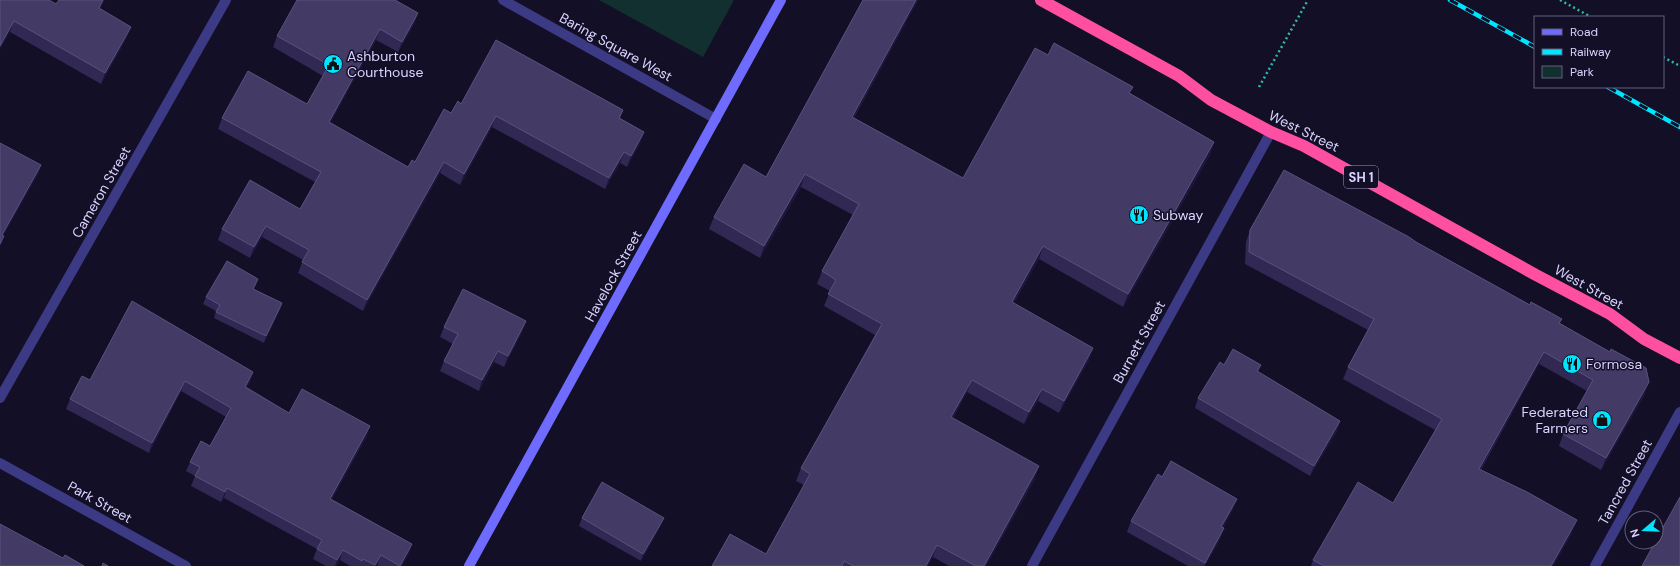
<svg xmlns="http://www.w3.org/2000/svg" width="1680" height="566" font-family="'DM Sans',sans-serif">
	<style>
		.green { fill: #12302f }
		.lines { fill: none; stroke-linecap: round; stroke-linejoin: round }
		.path { stroke: #2fb8b0; stroke-width: 2.5; stroke-dasharray: 2 3; stroke-linecap: butt }
		.street { stroke: #3d3a85; stroke-width: 10 }
		.secondary { stroke: #6f6bff; stroke-width: 10 }
		.highway { stroke: #ff4fa3; stroke-width: 12 }
		.rail-casing { stroke: #00e5ff; stroke-width: 4.5 }
		.rail { stroke: #130f26; stroke-width: 3; stroke-dasharray: 9; stroke-linecap: butt }
		.wall { fill: #312854 }
		.shaded-wall { fill: #1d163a }
		.building { fill: #433a66; stroke: #5a527e }
		.labels { text-anchor: middle; dominant-baseline: central; stroke-width: 3; stroke-linejoin: round; paint-order: stroke }
		.shield { fill: #130f26; stroke: #9e99be; stroke-width: 1 }
		.shield-label { font-size: 13px; font-weight: bold; fill: #d9d4ff }
		.street-label { font-size: 14px; fill: #d9d4ff; stroke: #130f26 }
		.poi-label { font-size: 14px; fill: #d9d4ff; stroke: #130f26; text-anchor: start }
	</style>
	<rect width="100%" height="100%" fill="#130f26"/>
	<path class="green" d="M 599,0 L 734,0 L 703,57 Z"/>
	<g class="lines">
		<g class="path">
			<path d="M 1560,0 L 1591,17"/>
			<path d="M 1663,57 L 1680,66"/>
			<path d="M 1259,87 L 1308,0"/>
		</g>
		<g class="street">
			<path d="M 503,0 L 716,119"/>
			<path d="M 0,398 L 226,0"/>
			<path d="M 0,463 L 186,566"/>
			<path d="M 1032,566 L 1271,132"/>
			<path d="M 1595,566 L 1680,412"/>
		</g>
		<path class="secondary" d="M 469,566 L 781,0"/>
		<path class="highway" d="M 1041,0 L 1179,76 L 1211,100 L 1271,132 L 1304,146 L 1536,275 L 1610,314 L 1644,339 L 1680,358"/>
		<defs>
			<g id="rail">
				<path d="M 1450,0 L 1535,47"/>
				<path d="M 1608,87 L 1680,127"/>
			</g>
		</defs>
		<use href="#rail" class="rail-casing"/>
		<use href="#rail" class="rail"/>
	</g>
	<g class="wall">
		<path d="M 0,0 L 100,9 L 127,37 L 101,84 L 10,32 Z"/>
		<path d="M 863,0 L 918,0 L 854,118 L 963,178 L 1048,55 L 1130,93 L 1214,142 L 1210,155 L 1123,307 L 1039,259 L 1014,303 L 1089,360 L 1059,413 L 1038,401 L 1024,424 L 967,392 L 953,418 L 1035,479 L 986,566 L 949,566 L 933,557 L 928,566 L 712,566 L 766,554 L 804,485 L 796,481 L 801,468 L 875,335 L 824,306 L 830,291 L 817,284 L 822,271 L 853,215 L 801,187 L 760,258 L 709,229 L 714,217 L 766,177 Z"/>
		<path d="M 418,13 L 414,24 L 398,52 L 376,40 L 330,123 L 408,167 L 415,162 L 451,113 L 461,104 L 623,110 L 620,118 L 644,132 L 640,143 L 627,167 L 620,163 L 605,189 L 492,127 L 460,185 L 440,173 L 363,311 L 298,273 L 303,260 L 262,237 L 250,258 L 218,240 L 222,229 L 300,209 L 315,182 L 218,129 L 222,118 L 307,104 L 323,76 L 273,47 L 277,36 Z"/>
		<path d="M 1250,230 L 1416,242 L 1530,305 L 1562,319 L 1560,323 L 1645,394 L 1601,470 L 1559,446 L 1563,434 L 1587,391 L 1539,364 L 1481,470 L 1572,533 L 1553,566 L 1311,566 L 1313,560 L 1393,503 L 1435,430 L 1343,379 L 1348,367 L 1368,330 L 1245,264 L 1246,242 Z"/>
		<path d="M 258,279 L 254,289 L 282,303 L 280,310 L 264,343 L 214,318 L 216,311 L 203,304 L 206,297 Z"/>
		<path d="M 526,321 L 522,332 L 504,367 L 494,362 L 479,391 L 440,371 L 444,361 L 453,344 L 440,337 L 444,327 Z"/>
		<path d="M 1224,365 L 1261,365 L 1258,372 L 1340,421 L 1337,431 L 1310,476 L 1195,408 L 1198,398 Z"/>
		<path d="M 253,372 L 250,382 L 247,387 L 289,413 L 367,436 L 332,499 L 412,544 L 409,553 L 402,566 L 379,566 L 377,565 L 377,566 L 350,566 L 340,560 L 336,566 L 326,566 L 313,559 L 317,549 L 224,498 L 221,502 L 191,486 L 195,476 L 186,471 L 190,462 L 210,446 L 226,417 L 181,391 L 149,453 L 66,409 L 70,399 L 90,380 Z"/>
		<path d="M 1162,477 L 1233,509 L 1223,528 L 1224,528 L 1220,539 L 1205,566 L 1188,566 L 1127,532 L 1131,521 Z"/>
		<path d="M 582,518 L 661,525 L 641,561 L 579,526 Z"/>
	</g>
	<g class="shaded-wall">
		<path d="M 103,0 L 105,0 L 95,18 L 99,8 Z"/>
		<path d="M 916,0 L 918,0 L 847,130 L 852,117 Z"/>
		<path d="M 418,13 L 414,24 L 398,52 L 402,42 Z"/>
		<path d="M 14,21 L 10,32 L 0,50 L 0,46 Z"/>
		<path d="M 131,27 L 127,37 L 101,84 L 105,73 Z"/>
		<path d="M 380,29 L 376,40 L 325,133 L 329,122 Z"/>
		<path d="M 496,116 L 492,127 L 460,185 L 464,174 Z"/>
		<path d="M 644,132 L 640,143 L 627,167 L 631,156 Z"/>
		<path d="M 1214,142 L 1210,155 L 1123,307 L 1128,294 Z"/>
		<path d="M 624,152 L 620,163 L 605,189 L 609,178 Z"/>
		<path d="M 444,162 L 440,173 L 363,311 L 367,300 Z"/>
		<path d="M 41,165 L 39,173 L 0,242 L 2,235 Z"/>
		<path d="M 805,174 L 801,187 L 760,258 L 764,246 Z"/>
		<path d="M 266,226 L 262,237 L 250,258 L 254,247 Z"/>
		<path d="M 4,236 L 2,244 L 0,247 L 0,244 Z"/>
		<path d="M 1043,246 L 1039,259 L 1007,315 L 1012,302 Z"/>
		<path d="M 258,279 L 256,286 L 250,295 Z"/>
		<path d="M 282,303 L 280,310 L 264,343 L 266,336 Z"/>
		<path d="M 526,321 L 522,332 L 504,367 L 508,356 Z"/>
		<path d="M 1093,348 L 1089,360 L 1059,413 L 1064,401 Z"/>
		<path d="M 498,351 L 494,362 L 479,391 L 482,380 Z"/>
		<path d="M 1544,352 L 1539,364 L 1474,481 L 1479,469 Z"/>
		<path d="M 253,372 L 250,382 L 241,396 L 245,387 Z"/>
		<path d="M 972,380 L 967,392 L 946,430 L 951,417 Z"/>
		<path d="M 185,381 L 181,391 L 149,453 L 152,443 Z"/>
		<path d="M 1649,382 L 1645,394 L 1601,470 L 1606,458 Z"/>
		<path d="M 1042,389 L 1038,401 L 1024,424 L 1029,412 Z"/>
		<path d="M 1340,421 L 1337,431 L 1310,476 L 1314,466 Z"/>
		<path d="M 370,426 L 367,436 L 327,508 L 330,499 Z"/>
		<path d="M 1039,466 L 1035,479 L 986,566 L 984,566 Z"/>
		<path d="M 227,488 L 224,498 L 221,502 L 225,492 Z"/>
		<path d="M 1237,499 L 1233,509 L 1218,537 L 1221,527 Z"/>
		<path d="M 664,518 L 661,525 L 641,561 L 643,554 Z"/>
		<path d="M 1577,520 L 1572,533 L 1553,566 L 1551,566 Z"/>
		<path d="M 1224,528 L 1220,539 L 1205,566 L 1204,566 Z"/>
		<path d="M 412,544 L 409,553 L 402,566 L 400,566 Z"/>
		<path d="M 937,545 L 933,557 L 928,566 L 926,566 Z"/>
		<path d="M 343,550 L 340,560 L 336,566 L 335,566 L 337,560 Z"/>
		<path d="M 381,555 L 377,566 L 375,566 Z"/>
	</g>
	<g class="building">
		<path d="M 0,0 L 49,0 L 56,4 L 59,0 L 103,0 L 99,8 L 131,27 L 105,73 L 14,21 L 0,46 Z"/>
		<path d="M 297,0 L 395,0 L 418,13 L 402,42 L 380,29 L 329,122 L 408,167 L 412,160 L 415,162 L 444,109 L 451,113 L 458,101 L 461,104 L 496,40 L 623,110 L 619,118 L 644,132 L 631,156 L 624,152 L 609,178 L 496,116 L 464,174 L 444,162 L 367,300 L 302,262 L 309,250 L 266,226 L 254,247 L 222,229 L 250,180 L 300,209 L 321,172 L 222,118 L 248,71 L 307,104 L 329,65 L 277,36 Z"/>
		<path d="M 863,0 L 916,0 L 852,117 L 963,178 L 1035,48 L 1048,55 L 1054,43 L 1133,87 L 1129,93 L 1214,142 L 1128,294 L 1043,246 L 1012,302 L 1093,348 L 1064,401 L 1042,389 L 1029,412 L 972,380 L 951,417 L 1039,466 L 984,566 L 976,566 L 937,545 L 926,566 L 853,566 L 844,561 L 842,566 L 712,566 L 730,534 L 766,554 L 810,474 L 801,468 L 882,324 L 828,294 L 836,280 L 822,271 L 859,204 L 805,174 L 764,246 L 714,217 L 744,164 L 766,177 Z"/>
		<path d="M 0,143 L 41,165 L 2,235 L 4,236 L 0,244 Z"/>
		<path d="M 1284,170 L 1409,237 L 1416,242 L 1530,305 L 1531,302 L 1562,319 L 1559,323 L 1610,352 L 1611,349 L 1646,368 L 1649,382 L 1606,458 L 1563,434 L 1593,380 L 1544,352 L 1479,469 L 1527,492 L 1577,520 L 1551,566 L 1324,566 L 1313,560 L 1358,482 L 1393,503 L 1442,419 L 1348,367 L 1374,319 L 1249,252 L 1250,230 Z"/>
		<path d="M 227,261 L 258,279 L 253,289 L 282,303 L 266,336 L 216,312 L 220,305 L 206,297 Z"/>
		<path d="M 463,289 L 526,321 L 508,356 L 498,351 L 482,380 L 444,361 L 458,334 L 444,327 Z"/>
		<path d="M 132,301 L 253,372 L 245,387 L 289,413 L 302,389 L 370,426 L 330,499 L 412,544 L 400,566 L 381,555 L 375,565 L 363,559 L 362,561 L 343,550 L 337,560 L 317,549 L 322,540 L 227,488 L 225,492 L 195,476 L 200,467 L 190,462 L 201,441 L 210,446 L 231,408 L 185,381 L 152,443 L 70,399 L 82,376 L 90,380 Z"/>
		<path d="M 1233,349 L 1261,365 L 1257,371 L 1340,421 L 1314,466 L 1198,398 L 1220,362 L 1224,365 Z"/>
		<path d="M 1171,461 L 1237,499 L 1221,527 L 1224,528 L 1205,563 L 1131,521 L 1158,474 L 1162,477 Z"/>
		<path d="M 602,482 L 664,518 L 643,554 L 582,518 Z"/>
		<path d="M 1680,497 L 1680,566 L 1642,566 L 1655,542 L 1656,542 L 1656,540 Z"/>
		<path d="M 0,524 L 63,558 L 65,555 L 84,566 L 0,566 Z"/>
		<path d="M 103,563 L 108,566 L 102,566 Z"/>
	</g>
	<defs>
		<symbol id="civic-disc" viewBox="-11 -11 22 22"><circle r="9.5" fill="#00e5ff" stroke="#130f26"/><path d="M-.6-6.5H3V-4.5H.6V-3L4-1V1h2V6H-6V1h2V-1L-.6-3ZM-1.2 2.5V6h2.4V2.5Z" fill="#111"/></symbol>
		<symbol id="restaurant-disc" viewBox="-11 -11 22 22"><circle r="9.5" fill="#00e5ff" stroke="#130f26"/><path d="M-5-6h1v4h1v-4h1v4h1v-4h1v5L-1.5 .5V6h-2V.5L-5-1ZM5-6V6H3V1.5H1.5Q1.5-4 5-6Z" fill="#111"/></symbol>
		<symbol id="shop-disc" viewBox="-11 -11 22 22"><circle r="9.5" fill="#00e5ff" stroke="#130f26"/><path d="M-5-2.5h2.3a2.7 3.5 0 0 1 5.4 0H5L5.5 6h-11ZM-1.5-2.5h3a1.5 2.3 0 0 0-3 0Z" fill="#111"/></symbol>
	</defs>
	<g fill-rule="evenodd">
		<use href="#civic-disc" x="322" y="53" width="22" height="22"/>
		<use href="#restaurant-disc" x="1128" y="204" width="22" height="22"/>
		<use href="#restaurant-disc" x="1561" y="353" width="22" height="22"/>
		<use href="#shop-disc" x="1591" y="409" width="22" height="22"/>
	</g>
	<g class="labels">
		<rect class="shield" x="1344" y="166" width="34" height="22" rx="3"/>
		<g class="shield-label">
			<text x="1361" y="177">SH 1</text>
		</g>
		<g class="street-label">
			<text transform="translate(616 47) rotate(29)">Baring Square West</text>
			<text transform="translate(1304 131) rotate(26)">West Street</text>
			<text transform="translate(101 192) rotate(-60)">Cameron Street</text>
			<text transform="translate(613 276) rotate(-61)">Havelock Street</text>
			<text transform="translate(1589 287) rotate(29)">West Street</text>
			<text transform="translate(1139 342) rotate(-61)">Burnett Street</text>
			<text transform="translate(1625 482) rotate(-61)">Tancred Street</text>
			<text transform="translate(100 502) rotate(29)">Park Street</text>
		</g>
		<g class="poi-label">
			<text x="347" y="56">Ashburton<tspan x="347" dy="16">Courthouse</tspan></text>
			<text x="1153" y="215">Subway</text>
			<text x="1586" y="364">Formosa</text>
			<text x="1588" y="412" text-anchor="end">Federated<tspan x="1588" dy="16">Farmers</tspan></text>
		</g>
	</g>
	<rect x="1534" y="16" width="130" height="72" fill="#130f26" stroke="#625e7d"/>
	<rect x="1542" y="29" width="20" height="6" fill="#6f6bff" stroke="#625e7d"/>
	<text x="1570" y="36" font-size="12" fill="#d9d4ff">Road</text>
	<rect x="1542" y="49" width="20" height="6" fill="#00e5ff" stroke="#625e7d"/>
	<text x="1570" y="56" font-size="12" fill="#d9d4ff">Railway</text>
	<rect x="1542" y="66" width="20" height="12" fill="#12302f" stroke="#625e7d"/>
	<text x="1570" y="76" font-size="12" fill="#d9d4ff">Park</text>
	<g transform="translate(1644 530) rotate(251)"><circle r="19" fill="#130f26" stroke="#625e7d"/>
	<path d="M0-3L7 15L0 10L-7 15Z" fill="#00e5ff"/>
	<text y="-6" font-size="11" font-weight="bold" text-anchor="middle" fill="#d9d4ff">N</text>
	</g>
</svg>
